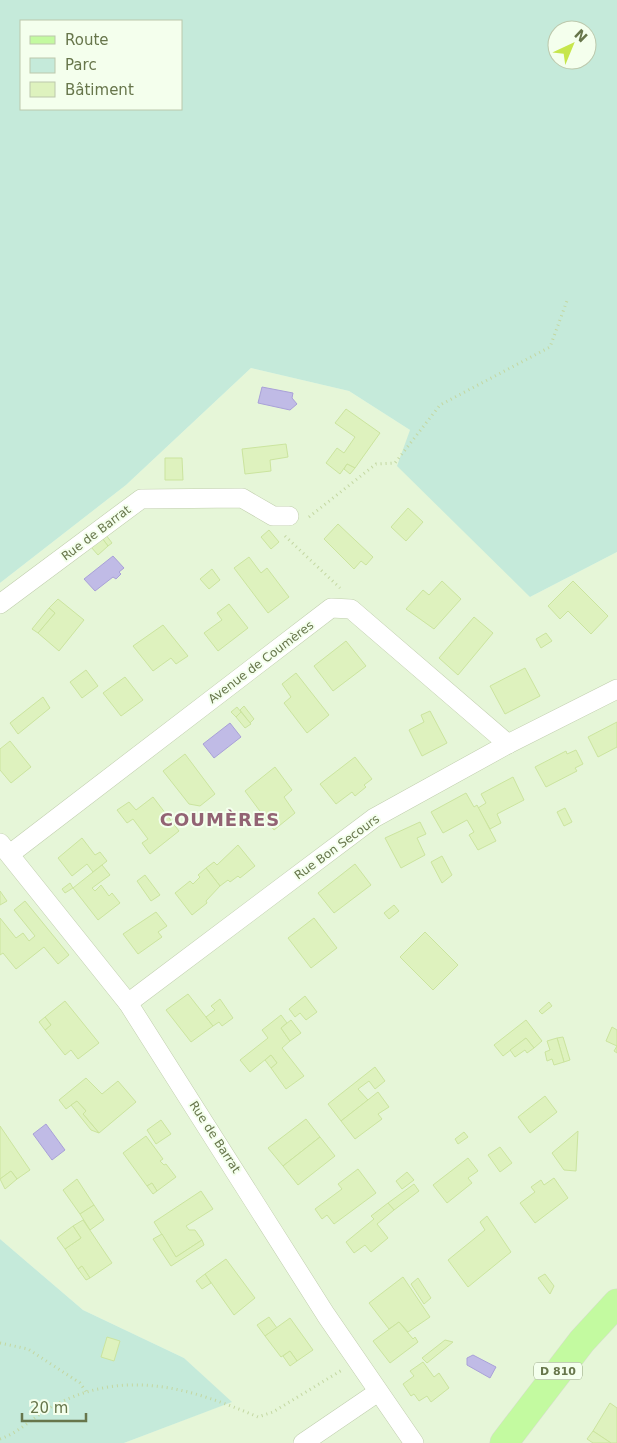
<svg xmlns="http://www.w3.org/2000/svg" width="617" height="1443" font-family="'DejaVu Sans',sans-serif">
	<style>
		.residential { fill: #e6f6d8 }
		.green { fill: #c5eada; fill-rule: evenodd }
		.water { fill: #c0bbe6; stroke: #a9a1d8 }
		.building { fill: #def2be; stroke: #cbe49e }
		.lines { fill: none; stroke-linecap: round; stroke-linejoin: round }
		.street-casing { stroke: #c0cead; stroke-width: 20 }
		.primary-casing { stroke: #d7dbd0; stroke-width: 29 }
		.path { stroke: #c3d7a1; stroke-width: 3; stroke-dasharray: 1 4; stroke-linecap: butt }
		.street { stroke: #fff; stroke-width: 19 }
		.primary { stroke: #c3faa0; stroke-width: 28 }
		.labels { text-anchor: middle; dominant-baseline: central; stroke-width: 4; stroke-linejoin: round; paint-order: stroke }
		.shield { fill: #f4ffed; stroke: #919f7c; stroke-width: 1 }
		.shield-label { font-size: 11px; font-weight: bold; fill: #67764b }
		.street-label { font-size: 12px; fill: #67764b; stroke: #f4ffed }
		.district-label { font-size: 18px; font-weight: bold; letter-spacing: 1px; fill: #926373; stroke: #f4ffed }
	</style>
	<rect width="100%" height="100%" fill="#effce7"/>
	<path class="residential" d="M 251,368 L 349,391 L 410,430 L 530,597 L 617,552 L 617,1443 L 124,1443 L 231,1402 L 184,1358 L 83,1310 L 0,1239 L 0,583 L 126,485 Z"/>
	<g class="green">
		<path d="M 0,0 L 617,0 L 617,552 L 530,597 L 397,466 L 410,430 L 349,391 L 251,368 L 126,485 L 0,583 ZM 181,21 L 181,109 L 21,109 L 21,21 ZM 557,30 L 587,30 L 587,60 L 557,60 Z"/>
		<path d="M 0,1239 L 83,1310 L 184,1358 L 232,1402 L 124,1443 L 0,1443 Z"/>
	</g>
	<g class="water">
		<path d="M 262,387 L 293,393 L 292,398 L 297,404 L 290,410 L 258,403 Z"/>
		<path d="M 113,556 L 124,568 L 119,572 L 121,574 L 116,579 L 113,577 L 95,591 L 84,579 Z"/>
		<path d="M 230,723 L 241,737 L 214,758 L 203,744 Z"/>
		<path d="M 46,1124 L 65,1150 L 52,1160 L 33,1134 Z"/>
		<path d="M 473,1355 L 496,1367 L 490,1378 L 467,1365 L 467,1358 Z"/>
	</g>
	<g class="building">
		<path d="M 346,409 L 380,433 L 355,468 L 347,464 L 340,474 L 326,463 L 337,448 L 344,453 L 355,437 L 335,423 Z"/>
		<path d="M 286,444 L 288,457 L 270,460 L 271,471 L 245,474 L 242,449 Z"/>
		<path d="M 165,458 L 182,458 L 183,480 L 165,480 Z"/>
		<path d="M 347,464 L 355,468 L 350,474 L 344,469 Z"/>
		<path d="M 408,508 L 423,522 L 406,541 L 391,527 Z"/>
		<path d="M 338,524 L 373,557 L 366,565 L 361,561 L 354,569 L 324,539 Z"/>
		<path d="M 269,530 L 279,542 L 271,549 L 261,537 Z"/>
		<path d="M 106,535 L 112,543 L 108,546 L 102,538 Z"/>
		<path d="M 102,538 L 108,546 L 98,555 L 91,547 Z"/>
		<path d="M 249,557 L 261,573 L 267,568 L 289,597 L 268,613 L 234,568 Z"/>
		<path d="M 212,569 L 220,580 L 209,589 L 200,579 Z"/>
		<path d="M 442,581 L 461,599 L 434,629 L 406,609 L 423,590 L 429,595 Z"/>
		<path d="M 573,581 L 608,616 L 591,634 L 568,611 L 560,619 L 548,606 Z"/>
		<path d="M 58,599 L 84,620 L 59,651 L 38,633 L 55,613 L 49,608 Z"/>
		<path d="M 229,604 L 248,628 L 218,651 L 204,633 L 222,620 L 217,613 Z"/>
		<path d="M 49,608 L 55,613 L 38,633 L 32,629 Z"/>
		<path d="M 474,617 L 493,633 L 458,675 L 439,658 Z"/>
		<path d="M 163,625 L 188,656 L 176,664 L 171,658 L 153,671 L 133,646 Z"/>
		<path d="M 546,633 L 552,641 L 541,648 L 536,639 Z"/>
		<path d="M 346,641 L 366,666 L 333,691 L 314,666 Z"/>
		<path d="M 525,668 L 540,696 L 505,714 L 490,686 Z"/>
		<path d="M 86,670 L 98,686 L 82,698 L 70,682 Z"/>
		<path d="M 296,673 L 329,715 L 307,733 L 284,703 L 291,697 L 282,684 Z"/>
		<path d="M 125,677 L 143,700 L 121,716 L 103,693 Z"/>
		<path d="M 43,697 L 50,708 L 18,734 L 10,723 Z"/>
		<path d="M 244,706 L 254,719 L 250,723 L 240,710 Z"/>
		<path d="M 237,707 L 241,712 L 236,717 L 231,712 Z"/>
		<path d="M 430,711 L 447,743 L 422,756 L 409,730 L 424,722 L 421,715 Z"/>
		<path d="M 241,712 L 251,724 L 245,728 L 236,717 Z"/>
		<path d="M 617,722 L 617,747 L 598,757 L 588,737 Z"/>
		<path d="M 10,741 L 31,767 L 11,783 L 0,770 L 0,749 Z"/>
		<path d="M 576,750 L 583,764 L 575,768 L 577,771 L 546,787 L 535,767 L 566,751 L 567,754 Z"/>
		<path d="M 185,754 L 215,794 L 200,806 L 189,804 L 163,771 Z"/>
		<path d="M 355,757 L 372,779 L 364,785 L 366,787 L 355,796 L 352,792 L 336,804 L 320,784 Z"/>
		<path d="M 275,767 L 292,790 L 284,797 L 295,813 L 274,830 L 245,791 Z"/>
		<path d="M 513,777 L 524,800 L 497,814 L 501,823 L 490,829 L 478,808 L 486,803 L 481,794 Z"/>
		<path d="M 466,793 L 474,807 L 477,805 L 496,841 L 478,850 L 469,835 L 474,832 L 467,820 L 443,833 L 431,812 Z"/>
		<path d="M 153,797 L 179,831 L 150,854 L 142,843 L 148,839 L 133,819 L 127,823 L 117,810 L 129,802 L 136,810 Z"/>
		<path d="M 565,808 L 572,822 L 564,826 L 557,812 Z"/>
		<path d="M 420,822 L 426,834 L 417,838 L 425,855 L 401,868 L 385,838 Z"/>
		<path d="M 82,838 L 95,855 L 100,852 L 107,861 L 93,872 L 87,864 L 72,876 L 58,858 Z"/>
		<path d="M 238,845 L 255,866 L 240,878 L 238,876 L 230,882 L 228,880 L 220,886 L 206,868 L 214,862 L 217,865 Z"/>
		<path d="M 442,856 L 452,875 L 442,883 L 431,862 Z"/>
		<path d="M 355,864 L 371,885 L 334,913 L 318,893 Z"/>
		<path d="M 102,865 L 110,875 L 92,888 L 95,891 L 101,885 L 109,896 L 112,893 L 120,903 L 98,920 L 73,888 Z"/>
		<path d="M 206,868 L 220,886 L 206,901 L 207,903 L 192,915 L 175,893 L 190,881 L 193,884 L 200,877 L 198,875 Z"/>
		<path d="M 145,875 L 160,895 L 151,901 L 137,881 Z"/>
		<path d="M 70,883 L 73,888 L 65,893 L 62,889 Z"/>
		<path d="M 0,891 L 7,901 L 0,905 Z"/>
		<path d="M 25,901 L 69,955 L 58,964 L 44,947 L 16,969 L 3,953 L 0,955 L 0,918 L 16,938 L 23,933 L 29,941 L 35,936 L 14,910 Z"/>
		<path d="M 394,905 L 399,911 L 389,919 L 384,913 Z"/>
		<path d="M 156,912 L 167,926 L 158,932 L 162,937 L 138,954 L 123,934 Z"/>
		<path d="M 314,918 L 337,948 L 311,968 L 288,938 Z"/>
		<path d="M 425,932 L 458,965 L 433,990 L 400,957 Z"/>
		<path d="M 188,994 L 213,1026 L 191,1042 L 166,1010 Z"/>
		<path d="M 305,996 L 317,1012 L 306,1020 L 300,1013 L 295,1017 L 289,1009 Z"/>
		<path d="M 220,999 L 233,1018 L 222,1026 L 219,1022 L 213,1026 L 206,1017 L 215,1010 L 211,1006 Z"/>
		<path d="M 65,1001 L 99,1043 L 78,1059 L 71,1050 L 65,1055 L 45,1030 L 51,1025 L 45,1017 Z"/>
		<path d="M 549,1002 L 552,1006 L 542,1014 L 539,1011 Z"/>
		<path d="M 281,1015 L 287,1023 L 281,1028 L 290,1041 L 282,1048 L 304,1076 L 286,1089 L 271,1068 L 277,1063 L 271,1055 L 250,1072 L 240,1060 L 268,1038 L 262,1030 Z"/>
		<path d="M 45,1017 L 51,1025 L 45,1030 L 39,1022 Z"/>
		<path d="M 291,1020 L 301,1033 L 290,1041 L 281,1028 Z"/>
		<path d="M 526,1020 L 542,1041 L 534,1048 L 526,1038 L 503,1056 L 494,1045 Z"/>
		<path d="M 612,1027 L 617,1030 L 617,1053 L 614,1051 L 617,1046 L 606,1041 Z"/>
		<path d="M 563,1037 L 570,1060 L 564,1062 L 557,1038 Z"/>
		<path d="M 526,1038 L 534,1048 L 527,1053 L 525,1050 L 515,1057 L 510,1050 Z"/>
		<path d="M 557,1038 L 564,1062 L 554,1065 L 552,1059 L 547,1061 L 545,1052 L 550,1050 L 547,1041 Z"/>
		<path d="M 271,1055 L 277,1063 L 271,1068 L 265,1060 Z"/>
		<path d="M 375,1067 L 385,1081 L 375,1089 L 369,1081 L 358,1089 L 368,1100 L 341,1121 L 328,1104 Z"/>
		<path d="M 86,1078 L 102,1094 L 118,1081 L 136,1102 L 99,1133 L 83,1114 L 86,1111 L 77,1101 L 66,1109 L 59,1100 Z"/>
		<path d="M 378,1092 L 389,1107 L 378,1114 L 382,1119 L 355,1139 L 341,1121 Z"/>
		<path d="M 545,1096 L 557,1112 L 530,1133 L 518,1117 Z"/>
		<path d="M 77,1101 L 86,1111 L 83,1114 L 99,1133 L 91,1130 L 71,1105 Z"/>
		<path d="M 306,1119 L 320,1137 L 283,1166 L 268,1148 Z"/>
		<path d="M 161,1120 L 171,1134 L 156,1144 L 147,1130 Z"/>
		<path d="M 0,1126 L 30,1170 L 17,1179 L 11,1171 L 0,1179 Z"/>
		<path d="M 578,1131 L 576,1171 L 564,1170 L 552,1153 Z"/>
		<path d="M 464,1132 L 468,1137 L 458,1144 L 455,1139 Z"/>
		<path d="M 146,1136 L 163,1159 L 160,1161 L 164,1165 L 166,1164 L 176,1177 L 157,1191 L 152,1183 L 147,1186 L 123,1153 Z"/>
		<path d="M 320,1137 L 335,1156 L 298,1185 L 283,1166 Z"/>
		<path d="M 500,1147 L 512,1163 L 500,1172 L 488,1155 Z"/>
		<path d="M 468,1158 L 478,1171 L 468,1178 L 472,1183 L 447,1203 L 433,1185 Z"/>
		<path d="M 358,1169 L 376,1193 L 334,1224 L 327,1215 L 322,1219 L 315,1209 L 342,1189 L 338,1184 Z"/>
		<path d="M 11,1171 L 17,1179 L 5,1189 L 0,1179 Z"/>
		<path d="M 407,1172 L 414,1180 L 402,1189 L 396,1181 Z"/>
		<path d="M 554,1178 L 568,1198 L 535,1223 L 520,1203 L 535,1192 L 531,1187 L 541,1180 L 544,1185 Z"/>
		<path d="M 77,1179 L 94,1205 L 80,1214 L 63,1190 Z"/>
		<path d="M 152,1183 L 157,1191 L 153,1194 L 147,1186 Z"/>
		<path d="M 414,1184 L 419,1191 L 394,1210 L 388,1203 Z"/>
		<path d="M 201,1191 L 213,1209 L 186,1226 L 189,1230 L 195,1230 L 202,1240 L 176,1257 L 154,1222 Z"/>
		<path d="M 388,1203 L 394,1210 L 377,1224 L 388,1238 L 371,1252 L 365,1245 L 354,1253 L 346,1242 L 374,1219 L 371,1216 Z"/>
		<path d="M 94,1205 L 104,1220 L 90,1230 L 80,1214 Z"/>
		<path d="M 487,1216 L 511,1252 L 468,1287 L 448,1260 L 485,1230 L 480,1222 Z"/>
		<path d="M 83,1220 L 112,1263 L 90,1278 L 82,1266 L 78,1269 L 65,1249 L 81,1238 L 73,1226 Z"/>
		<path d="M 73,1226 L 81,1238 L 65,1249 L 57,1238 Z"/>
		<path d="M 162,1234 L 176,1257 L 202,1240 L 204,1245 L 171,1266 L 153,1239 Z"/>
		<path d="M 226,1259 L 255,1298 L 234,1315 L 205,1274 Z"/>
		<path d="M 82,1266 L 90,1278 L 86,1280 L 78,1269 Z"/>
		<path d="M 205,1274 L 211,1283 L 202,1289 L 196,1281 Z"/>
		<path d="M 545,1274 L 554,1286 L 550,1294 L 538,1278 Z"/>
		<path d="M 403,1277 L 430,1317 L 408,1332 L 399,1322 L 389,1329 L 369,1303 Z"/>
		<path d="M 418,1278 L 431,1298 L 424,1304 L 411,1284 Z"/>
		<path d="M 269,1317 L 277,1328 L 265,1336 L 257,1325 Z"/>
		<path d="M 290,1318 L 313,1350 L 297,1361 L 290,1351 L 281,1357 L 265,1336 Z"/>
		<path d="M 399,1322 L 413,1339 L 415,1337 L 418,1342 L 390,1363 L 373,1341 Z"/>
		<path d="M 107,1337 L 120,1341 L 114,1361 L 101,1357 Z"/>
		<path d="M 445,1340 L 453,1342 L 427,1363 L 422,1358 Z"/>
		<path d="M 290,1351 L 297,1361 L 290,1366 L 283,1356 Z"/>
		<path d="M 423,1362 L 434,1377 L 439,1373 L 449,1388 L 431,1402 L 427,1396 L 419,1401 L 414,1394 L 411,1396 L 403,1384 L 414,1376 L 410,1371 Z"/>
		<path d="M 610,1403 L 617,1408 L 617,1443 L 611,1443 L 593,1431 Z"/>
		<path d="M 593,1431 L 611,1443 L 593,1443 L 587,1439 Z"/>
	</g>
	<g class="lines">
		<defs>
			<g id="street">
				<path d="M 0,604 L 141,499 L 242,498 L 273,516 L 289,516"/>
				<path d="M 0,843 L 128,1003 L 326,1315 L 414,1443"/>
				<path d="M 10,854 L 331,608 L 351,609 L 508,744"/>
				<path d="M 128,1003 L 374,818 L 508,744 L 617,689"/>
				<path d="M 303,1443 L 378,1392"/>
			</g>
			<path id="primary" d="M 504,1443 L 582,1341 L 617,1303"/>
		</defs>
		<use href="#street" class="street-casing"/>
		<use href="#primary" class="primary-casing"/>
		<g class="path">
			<path d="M 309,517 L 376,464 L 395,463 L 440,405 L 550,347 L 568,298"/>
			<path d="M 285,536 L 340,588"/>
			<path d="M 0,1343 L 28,1349 L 80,1383 L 87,1393"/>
			<path d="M 0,1439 C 21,1432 36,1414 55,1405 C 126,1368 190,1388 258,1417 L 273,1412 L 342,1370"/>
		</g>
		<use href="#street" class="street"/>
		<use href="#primary" class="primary"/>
	</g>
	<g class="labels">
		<rect class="shield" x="534" y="1362.5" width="48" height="17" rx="4"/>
		<g class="shield-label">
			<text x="558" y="1371">D 810</text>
		</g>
		<g class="street-label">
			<text transform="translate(96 533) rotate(-37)">Rue de Barrat</text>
			<text transform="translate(261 662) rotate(-37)">Avenue de Coumères</text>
			<text transform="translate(337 847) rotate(-36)">Rue Bon Secours</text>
			<text transform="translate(215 1137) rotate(57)">Rue de Barrat</text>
		</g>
		<g class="district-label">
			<text x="220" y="819">COUMÈRES</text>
		</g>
	</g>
	<rect x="20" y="20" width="162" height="90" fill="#f4ffed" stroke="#bcc8ac"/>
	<rect x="30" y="36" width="25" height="8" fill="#c3faa0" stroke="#bcc8ac"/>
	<text x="65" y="45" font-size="15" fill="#67764b">Route</text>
	<rect x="30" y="58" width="25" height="15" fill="#c5eada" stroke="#bcc8ac"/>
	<text x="65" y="70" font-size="15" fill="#67764b">Parc</text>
	<rect x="30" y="82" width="25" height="15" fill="#def2be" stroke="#bcc8ac"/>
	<text x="65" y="95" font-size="15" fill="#67764b">Bâtiment</text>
	<g transform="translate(572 45) rotate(44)"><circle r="24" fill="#f4ffed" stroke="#bcc8ac"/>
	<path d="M0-4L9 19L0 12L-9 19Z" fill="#c6e64c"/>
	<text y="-8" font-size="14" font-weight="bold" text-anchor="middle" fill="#67764b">N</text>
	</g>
	<path d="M22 1413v8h64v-8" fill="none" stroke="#67764b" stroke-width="2.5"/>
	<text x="30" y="1413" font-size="15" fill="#67764b" stroke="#f4ffed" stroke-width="4" paint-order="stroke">20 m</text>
</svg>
